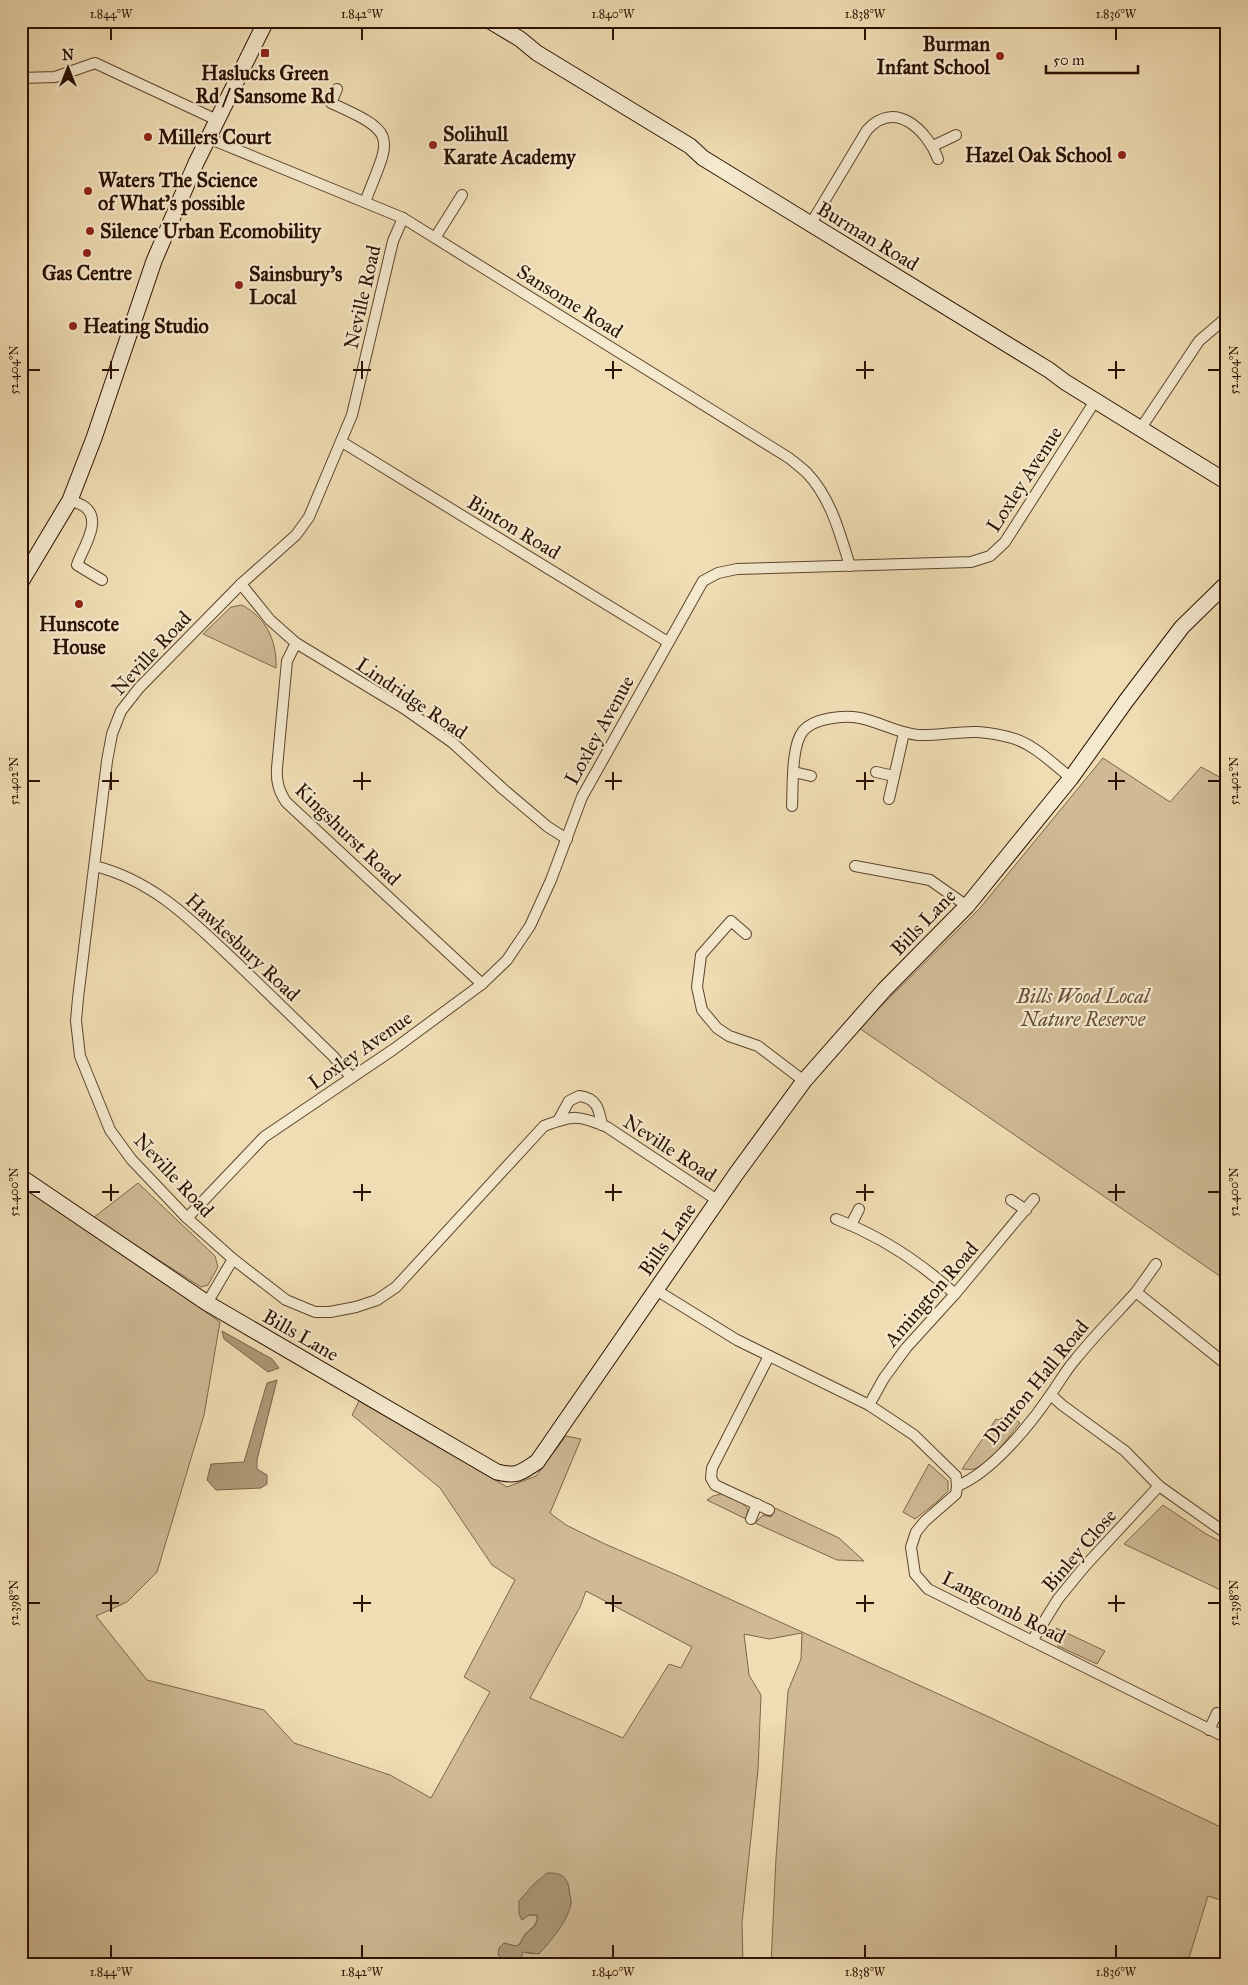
<svg xmlns="http://www.w3.org/2000/svg" width="1248" height="1985" font-family="'IM FELL Great Primer',serif">
	<style>
		.green { fill: #cfba95; stroke: #7d664a; fill-rule: evenodd }
		.water { fill: #ad9876; stroke: #796247 }
		.lines { fill: none; stroke-linecap: round; stroke-linejoin: round }
		.street-casing { stroke: #5c442d; stroke-width: 12 }
		.secondary-casing { stroke: #2b1100; stroke-width: 17 }
		.street { stroke: #f5e9ce; stroke-width: 10 }
		.secondary { stroke: #f5e9ce; stroke-width: 15 }
		.ticks { fill: none; stroke: #2b1100; stroke-width: 2 }
		.poi-dot { fill: #8f2418; stroke: #f5e9ce; stroke-width: 2 }
		.labels { text-anchor: middle; dominant-baseline: central; stroke-width: 4.5; stroke-linejoin: round; paint-order: stroke }
		.poi-label { font-size: 20px; font-weight: bold; fill: #2b1100; stroke: #f5e9ce; text-anchor: start }
		.street-label { font-size: 20px; fill: #2b1100; stroke: #f5e9ce }
		.park-label { font-size: 20px; font-style: italic; fill: #644c34; stroke: #f5e9ce }
		.neatline { fill: none; stroke: #2b1100; stroke-width: 2 }
		.ticks-label { font-size: 12px; text-anchor: middle; fill: #2b1100 }
	</style>
	<rect width="100%" height="100%" fill="#f0ddb3"/>
	<filter id="stains"><feTurbulence type="fractalNoise" baseFrequency=".004" numOctaves="4"/><feColorMatrix values="0 0 0 0 .2 0 0 0 0 .09 0 0 0 0 .02 0 0 0 .5 -.17"/></filter>
	<radialGradient id="worn" r=".72"><stop offset=".6" stop-color="#630" stop-opacity="0"/><stop offset="1" stop-color="#630" stop-opacity=".3"/></radialGradient>
	<g class="green">
		<path d="M 242,605 C 266,618 277,640 276,668 L 203,634 L 231,607 Z"/>
		<path d="M 1103,758 L 1170,802 L 1201,767 L 1227,781 L 1227,1281 L 859,1028 L 980,908 Z"/>
		<path d="M 138,1183 L 215,1256 L 218,1267 L 208,1285 L 201,1287 L 93,1218 Z"/>
		<path d="M 21,1186 L 114,1248 L 220,1322 L 204,1415 L 157,1572 L 127,1602 L 96,1616 L 147,1680 L 264,1710 L 294,1743 L 390,1775 L 431,1798 L 490,1692 L 464,1677 L 515,1580 L 492,1565 L 440,1488 L 352,1415 L 359,1401 L 507,1487 L 536,1476 L 566,1436 L 581,1439 L 550,1513 L 566,1525 L 605,1544 L 679,1576 L 989,1717 L 1227,1830 L 1227,1902 L 1208,1896 L 1187,1964 L 771,1964 L 776,1858 L 788,1691 L 801,1659 L 802,1633 L 769,1639 L 744,1634 L 749,1675 L 761,1695 L 758,1770 L 742,1923 L 743,1964 L 634,1964 L 625,1960 L 623,1964 L 522,1964 L 520,1961 L 523,1952 L 533,1954 L 568,1911 L 571,1904 L 568,1883 L 527,1893 L 519,1901 L 529,1915 L 537,1915 C 538,1926 530,1928 524,1936 C 522,1939 521,1944 517,1946 C 513,1947 508,1944 504,1943 L 506,1961 L 512,1964 L 21,1964 ZM 586,1591 L 692,1647 L 681,1668 L 669,1664 L 623,1738 L 530,1698 L 580,1607 Z"/>
		<path d="M 1008,1413 L 1020,1423 C 1009,1436 990,1464 974,1469 C 971,1470 965,1469 962,1469 L 996,1419 L 999,1420 Z"/>
		<path d="M 929,1464 L 948,1481 L 948,1491 L 938,1501 L 915,1519 L 903,1512 Z"/>
		<path d="M 721,1494 C 733,1497 742,1500 748,1510 L 746,1519 L 707,1500 L 713,1496 Z"/>
		<path d="M 1163,1505 L 1206,1534 L 1227,1545 L 1227,1593 L 1124,1544 Z"/>
		<path d="M 775,1508 L 839,1538 L 864,1561 L 837,1560 L 755,1523 L 763,1515 L 771,1517 Z"/>
		<path d="M 1056,1628 L 1105,1651 L 1097,1664 L 1058,1646 L 1055,1638 Z"/>
	</g>
	<g class="water">
		<path d="M 222,1331 L 272,1359 L 279,1368 L 268,1372 L 224,1339 Z"/>
		<path d="M 277,1380 L 257,1460 L 257,1469 L 267,1475 L 267,1484 L 261,1488 L 216,1490 L 207,1480 L 211,1464 L 244,1462 L 267,1383 Z"/>
		<path d="M 547,1873 C 560,1873 567,1875 569,1889 C 569,1894 572,1900 571,1904 C 568,1921 550,1942 539,1954 L 523,1952 L 520,1961 L 522,1964 L 512,1964 L 498,1955 L 499,1948 L 504,1943 L 516,1946 L 520,1944 L 525,1934 L 535,1926 L 538,1918 L 537,1915 L 529,1915 L 522,1920 L 519,1914 L 519,1901 L 534,1884 Z"/>
	</g>
	<g class="lines">
		<defs>
			<g id="street">
				<path d="M 21,78 L 55,77 L 95,63 L 217,120"/>
				<path d="M 337,89 L 331,103 C 401,134 390,137 365,202"/>
				<path d="M 208,138 L 403,218 L 789,458 C 795,463 802,468 807,473 C 831,498 840,534 850,566"/>
				<path d="M 933,146 L 956,135"/>
				<path d="M 403,218 L 393,241 L 352,415 L 309,517 L 296,535 L 241,584 L 139,688 L 121,711 L 112,734 L 107,761 L 78,998 L 76,1021 L 80,1056 L 110,1130 L 131,1159 L 187,1218 L 233,1259 L 286,1300 L 315,1312 L 330,1312 L 356,1307 L 377,1300 L 396,1287 L 544,1126 C 574,1115 578,1115 607,1127 L 717,1200"/>
				<path d="M 810,225 L 867,130 C 895,99 927,130 938,159"/>
				<path d="M 435,238 L 462,195"/>
				<path d="M 1141,428 L 1199,341 L 1227,317"/>
				<path d="M 342,442 L 668,642"/>
				<path d="M 70,500 C 75,502 81,504 85,507 C 103,521 82,549 77,565 L 102,580"/>
				<path d="M 241,584 L 270,620 L 296,643 L 405,709 L 453,743 L 503,789 L 548,827 L 567,839"/>
				<path d="M 296,643 L 287,661 L 277,768 C 276,782 279,791 286,802 L 482,984"/>
				<path d="M 794,772 L 811,776"/>
				<path d="M 876,772 L 894,776"/>
				<path d="M 889,799 L 904,733"/>
				<path d="M 792,806 C 793,787 791,746 803,731 C 814,718 843,715 860,718 C 880,722 897,733 918,735 C 938,736 958,731 978,732 C 989,733 1002,735 1012,738 C 1034,744 1053,764 1071,778"/>
				<path d="M 95,866 C 157,882 195,924 240,966 C 271,996 302,1026 333,1056 L 351,1077"/>
				<path d="M 855,866 L 930,880 L 967,906"/>
				<path d="M 746,934 L 731,921 L 701,955 L 697,987 L 702,1010 L 717,1028 L 729,1036 L 758,1046 L 804,1081"/>
				<path d="M 558,1121 L 569,1101 L 579,1096 C 597,1098 599,1109 602,1125"/>
				<path d="M 1011,1200 L 1026,1210"/>
				<path d="M 187,1218 L 264,1137 L 394,1049 L 482,984 L 507,960 L 530,926 L 551,880 L 582,797 L 703,581 L 718,573 L 737,569 L 971,562 L 990,556 L 1005,542 L 1095,401"/>
				<path d="M 836,1219 C 880,1236 921,1263 955,1294"/>
				<path d="M 851,1225 L 859,1209"/>
				<path d="M 656,1290 L 737,1340 L 869,1405 L 914,1435 L 956,1476 L 957,1486 L 956,1494 L 925,1521 L 916,1532 L 911,1547 L 915,1574 L 928,1589 L 1227,1738"/>
				<path d="M 1136,1292 L 1156,1264"/>
				<path d="M 207,1303 L 233,1259"/>
				<path d="M 769,1356 L 712,1468 L 711,1478 L 715,1485 L 769,1510"/>
				<path d="M 1051,1395 L 1062,1405 L 1125,1451 L 1159,1486 L 1227,1534"/>
				<path d="M 869,1405 L 884,1378 L 906,1348 L 955,1294 L 1034,1199"/>
				<path d="M 957,1486 C 991,1473 1031,1424 1051,1394 C 1059,1383 1066,1370 1075,1360 C 1094,1336 1116,1314 1136,1292 L 1227,1365"/>
				<path d="M 751,1519 L 757,1504"/>
				<path d="M 1032,1641 L 1058,1599 L 1085,1566 L 1159,1486"/>
				<path d="M 1209,1730 L 1217,1713"/>
			</g>
			<g id="secondary">
				<path d="M 490,21 L 520,39 L 537,53 L 690,146 L 703,158 L 1049,370 L 1065,382 L 1227,482"/>
				<path d="M 21,582 L 70,500 L 94,438 L 154,261 L 196,163 L 266,21"/>
				<path d="M 21,1177 L 207,1303 L 497,1472 C 517,1477 520,1473 537,1462 L 736,1174 L 804,1081 L 884,990 L 967,906 L 1071,778 L 1126,701 L 1182,627 L 1227,583"/>
			</g>
		</defs>
		<use href="#street" class="street-casing"/>
		<use href="#secondary" class="secondary-casing"/>
		<use href="#street" class="street"/>
		<use href="#secondary" class="secondary"/>
	</g>
	<path class="ticks" d="M 111,28 L 111,40M 362,28 L 362,40M 613,28 L 613,40M 865,28 L 865,40M 1116,28 L 1116,40M 111,361 L 111,379M 362,361 L 362,379M 613,361 L 613,379M 865,361 L 865,379M 1116,361 L 1116,379M 28,370 L 40,370M 102,370 L 119,370M 353,370 L 371,370M 605,370 L 622,370M 856,370 L 874,370M 1108,370 L 1125,370M 1208,370 L 1220,370M 111,772 L 111,790M 362,772 L 362,790M 613,772 L 613,790M 865,772 L 865,790M 1116,772 L 1116,790M 28,781 L 40,781M 102,781 L 119,781M 353,781 L 371,781M 605,781 L 622,781M 856,781 L 874,781M 1108,781 L 1125,781M 1208,781 L 1220,781M 111,1184 L 111,1201M 362,1184 L 362,1201M 613,1184 L 613,1201M 865,1184 L 865,1201M 1116,1184 L 1116,1201M 28,1192 L 40,1192M 102,1192 L 119,1192M 353,1192 L 371,1192M 605,1192 L 622,1192M 856,1192 L 874,1192M 1108,1192 L 1125,1192M 1208,1192 L 1220,1192M 111,1595 L 111,1612M 362,1595 L 362,1612M 613,1595 L 613,1612M 865,1595 L 865,1612M 1116,1595 L 1116,1612M 28,1603 L 40,1603M 102,1603 L 119,1603M 353,1603 L 371,1603M 605,1603 L 622,1603M 856,1603 L 874,1603M 1108,1603 L 1125,1603M 1208,1603 L 1220,1603M 111,1945 L 111,1958M 362,1945 L 362,1958M 613,1945 L 613,1958M 865,1945 L 865,1958M 1116,1945 L 1116,1958"/>
	<g class="poi-dot">
		<rect x="260" y="48" width="10" height="10" rx="2.5"/>
		<circle cx="1000" cy="56" r="5"/>
		<circle cx="148" cy="137" r="5"/>
		<circle cx="433" cy="145" r="5"/>
		<circle cx="1122" cy="155" r="5"/>
		<circle cx="88" cy="191" r="5"/>
		<circle cx="90" cy="231" r="5"/>
		<circle cx="87" cy="253" r="5"/>
		<circle cx="239" cy="285" r="5"/>
		<circle cx="73" cy="326" r="5"/>
		<circle cx="79" cy="604" r="5"/>
	</g>
	<g class="labels">
		<g class="poi-label">
			<text x="990" y="44" text-anchor="end">Burman<tspan x="990" dy="23">Infant School</tspan></text>
			<text x="265" y="73" text-anchor="middle">Haslucks Green<tspan x="265" dy="23">Rd / Sansome Rd</tspan></text>
			<text x="443" y="134">Solihull<tspan x="443" dy="23">Karate Academy</tspan></text>
			<text x="158" y="137">Millers Court</text>
			<text x="1112" y="155" text-anchor="end">Hazel Oak School</text>
			<text x="98" y="180">Waters The Science<tspan x="98" dy="23">of What's possible</tspan></text>
			<text x="100" y="231">Silence Urban Ecomobility</text>
			<text x="87" y="273" text-anchor="middle">Gas Centre</text>
			<text x="249" y="274">Sainsbury's<tspan x="249" dy="23">Local</tspan></text>
			<text x="83" y="326">Heating Studio</text>
			<text x="79" y="624" text-anchor="middle">Hunscote<tspan x="79" dy="23">House</tspan></text>
		</g>
		<g class="street-label">
			<text transform="translate(868 236) rotate(31)">Burman Road</text>
			<text transform="translate(362 297) rotate(-77)">Neville Road</text>
			<text transform="translate(570 301) rotate(32)">Sansome Road</text>
			<text transform="translate(1024 479) rotate(-57)">Loxley Avenue</text>
			<text transform="translate(514 527) rotate(31)">Binton Road</text>
			<text transform="translate(151 653) rotate(-47)">Neville Road</text>
			<text transform="translate(412 698) rotate(34)">Lindridge Road</text>
			<text transform="translate(599 730) rotate(-61)">Loxley Avenue</text>
			<text transform="translate(348 834) rotate(44)">Kingshurst Road</text>
			<text transform="translate(923 922) rotate(-46)">Bills Lane</text>
			<text transform="translate(243 947) rotate(43)">Hawkesbury Road</text>
			<text transform="translate(360 1050) rotate(-35)">Loxley Avenue</text>
			<text transform="translate(670 1148) rotate(33)">Neville Road</text>
			<text transform="translate(174 1175) rotate(47)">Neville Road</text>
			<text transform="translate(667 1239) rotate(-55)">Bills Lane</text>
			<text transform="translate(931 1294) rotate(-49)">Amington Road</text>
			<text transform="translate(301 1335) rotate(30)">Bills Lane</text>
			<text transform="translate(1036 1382) rotate(-51)">Dunton Hall Road</text>
			<text transform="translate(1079 1550) rotate(-49)">Binley Close</text>
			<text transform="translate(1004 1607) rotate(27)">Langcomb Road</text>
		</g>
		<g class="park-label">
			<text x="1083" y="996">Bills Wood Local<tspan x="1083" dy="23">Nature Reserve</tspan></text>
		</g>
	</g>
	<rect width="1248" height="1985" fill="none" stroke="#f0ddb3" stroke-width="55"/>
	<g transform="translate(68 68)" stroke="#f5e9ce" stroke-width="4" paint-order="stroke">
	<path d="M0-4L9 19L0 12L-9 19Z" fill="#2b1100"/>
	<text y="-8" font-size="14" font-weight="bold" text-anchor="middle" fill="#2b1100">N</text>
	</g>
	<path d="M1046 65v8h92v-8" fill="none" stroke="#2b1100" stroke-width="2.5"/>
	<text x="1053" y="65" font-size="15" fill="#2b1100" stroke="#f5e9ce" stroke-width="4" paint-order="stroke">50 m</text>
	<rect x="28" y="28" width="1192" height="1930" class="neatline"/>
	<g class="ticks-label">
		<text x="111" y="18">1.844°W</text>
		<text x="362" y="18">1.842°W</text>
		<text x="613" y="18">1.840°W</text>
		<text x="865" y="18">1.838°W</text>
		<text x="1116" y="18">1.836°W</text>
		<text transform="translate(14 370) rotate(-90)" y="4">52.404°N</text>
		<text transform="translate(1234 370) rotate(-90)" y="4">52.404°N</text>
		<text transform="translate(14 781) rotate(-90)" y="4">52.402°N</text>
		<text transform="translate(1234 781) rotate(-90)" y="4">52.402°N</text>
		<text transform="translate(14 1192) rotate(-90)" y="4">52.400°N</text>
		<text transform="translate(1234 1192) rotate(-90)" y="4">52.400°N</text>
		<text transform="translate(14 1603) rotate(-90)" y="4">52.398°N</text>
		<text transform="translate(1234 1603) rotate(-90)" y="4">52.398°N</text>
		<text x="111" y="1976">1.844°W</text>
		<text x="362" y="1976">1.842°W</text>
		<text x="613" y="1976">1.840°W</text>
		<text x="865" y="1976">1.838°W</text>
		<text x="1116" y="1976">1.836°W</text>
	</g>
	<rect width="100%" height="100%" filter="url(#stains)"/>
	<rect width="100%" height="100%" fill="url(#worn)"/>
</svg>
